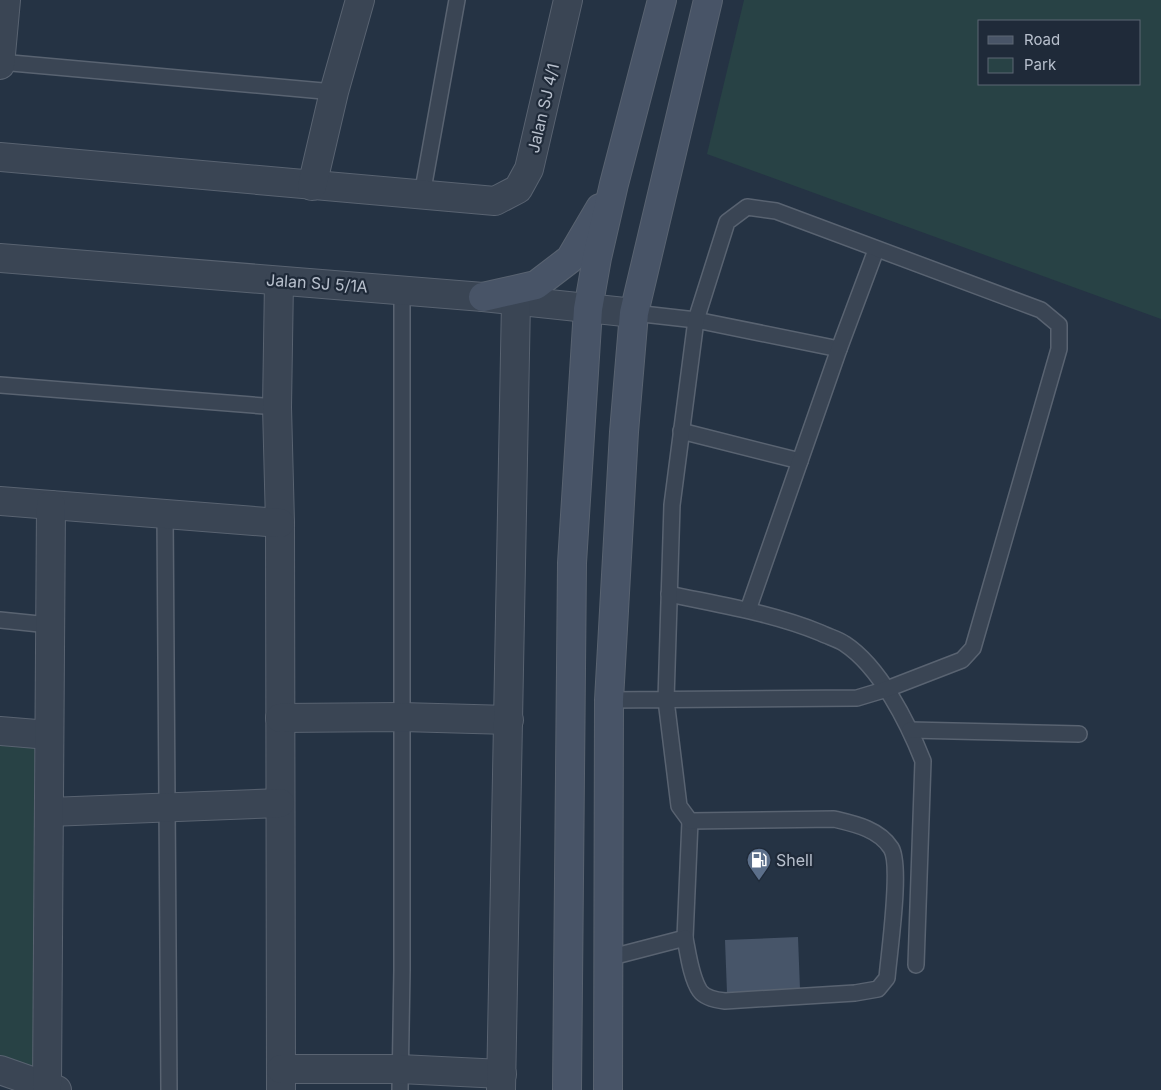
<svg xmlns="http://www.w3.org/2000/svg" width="1161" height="1090" font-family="Inter,sans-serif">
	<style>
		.green { fill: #284245; fill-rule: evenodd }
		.building { fill: #475569 }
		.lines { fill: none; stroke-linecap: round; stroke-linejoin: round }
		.lane-casing { stroke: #596371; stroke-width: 18 }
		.street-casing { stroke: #596371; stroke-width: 30 }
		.secondary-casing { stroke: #596371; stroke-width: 30 }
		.lane { stroke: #3a4554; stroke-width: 15 }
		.street { stroke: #3a4554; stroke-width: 28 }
		.secondary { stroke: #485467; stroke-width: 28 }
		.labels { text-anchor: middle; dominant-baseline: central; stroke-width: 4.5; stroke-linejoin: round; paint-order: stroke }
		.street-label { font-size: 16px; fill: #b8c0cd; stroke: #1f2a39 }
		.poi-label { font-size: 16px; fill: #b8c0cd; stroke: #1f2a39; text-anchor: start }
	</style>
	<rect width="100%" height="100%" fill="#253344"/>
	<g class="green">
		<path d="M 744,0 L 1161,0 L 1161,319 L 707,154 ZM 1140,21 L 1140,84 L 980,84 L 980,21 Z"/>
		<path d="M 0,734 L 46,738 L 43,1081 L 0,1067 Z"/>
	</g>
	<path class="building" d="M 798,937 L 800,990 L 727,993 L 725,940 Z"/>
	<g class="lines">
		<defs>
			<g id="lane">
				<path d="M 0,62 L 334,92"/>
				<path d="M 422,195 L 457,0"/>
				<path d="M 634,313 L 696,320 L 839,349"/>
				<path d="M 0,385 L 277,407"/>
				<path d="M 681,431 L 800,461"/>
				<path d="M 165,514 L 169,1090"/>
				<path d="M 669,594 C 720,605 772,613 821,633 C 829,637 838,639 845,644 C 880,667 908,723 923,761 L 916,965"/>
				<path d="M 748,610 L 839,349 L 876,250"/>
				<path d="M 0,620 L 49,625"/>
				<path d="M 910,730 L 1079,734"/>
				<path d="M 685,938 L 690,821"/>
				<path d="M 608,958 L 685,938 C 688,953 691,978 700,991 C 705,998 716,1000 725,1001 L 855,993 L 878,989 L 887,978 C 889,953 902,865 891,848 C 879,829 855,824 834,819 L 690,821 L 679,806 L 666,700 L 672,505 L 696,320 L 727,222 L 747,207 L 776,211 L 1041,310 L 1059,325 L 1059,349 L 973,648 L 962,660 L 887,689 L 857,698 L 609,700"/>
				<path d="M 400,1090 L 402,970 L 402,290"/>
			</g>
			<g id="street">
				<path d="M 0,65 L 6,0"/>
				<path d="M 0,157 L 495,201 L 518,189 L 529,169 L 568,0"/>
				<path d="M 312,186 L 334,92 L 360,0"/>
				<path d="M 0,258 L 483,297 L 634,313"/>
				<path d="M 279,281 L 277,407 L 280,523 L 281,1090"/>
				<path d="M 0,501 L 280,523"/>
				<path d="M 280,718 L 402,717 L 509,720"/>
				<path d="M 0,731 L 49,735"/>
				<path d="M 49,812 L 280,803"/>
				<path d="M 281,1069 L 400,1069 L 502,1074"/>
				<path d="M 0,1070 L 57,1090"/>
				<path d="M 47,1087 L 51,505"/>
				<path d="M 501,1090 L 516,301"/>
			</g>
			<g id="secondary">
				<path d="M 483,297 L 536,285 L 570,259 L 600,208"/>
				<path d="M 567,1090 L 572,563 L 588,309 L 597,258 L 614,184 L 662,0"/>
				<path d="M 608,1090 L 609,700 L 624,432 L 634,313 L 708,0"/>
			</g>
		</defs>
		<use href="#lane" class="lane-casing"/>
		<use href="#street" class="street-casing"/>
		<use href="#secondary" class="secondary-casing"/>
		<use href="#lane" class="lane"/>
		<use href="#street" class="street"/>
		<use href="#secondary" class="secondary"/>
	</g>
	<defs>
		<symbol id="fuel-pin" viewBox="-11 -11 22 30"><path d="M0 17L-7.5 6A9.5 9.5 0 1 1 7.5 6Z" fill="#5c6f8a" stroke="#1f2a39"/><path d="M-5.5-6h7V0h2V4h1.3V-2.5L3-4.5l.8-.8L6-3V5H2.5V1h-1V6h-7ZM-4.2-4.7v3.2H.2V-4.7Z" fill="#fff"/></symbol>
	</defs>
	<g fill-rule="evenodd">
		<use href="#fuel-pin" x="745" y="846" width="28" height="38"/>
	</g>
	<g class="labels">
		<g class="street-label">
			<text transform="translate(543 108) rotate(-77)">Jalan SJ 4/1</text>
			<text transform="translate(317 283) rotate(4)">Jalan SJ 5/1A</text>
		</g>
		<g class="poi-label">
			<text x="776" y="860">Shell</text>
		</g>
	</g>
	<rect x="978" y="20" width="162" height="65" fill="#1f2a39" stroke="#5c6674"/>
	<rect x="988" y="36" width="25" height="8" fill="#485467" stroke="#5c6674"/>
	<text x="1024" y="45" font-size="15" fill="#b8c0cd">Road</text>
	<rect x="988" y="58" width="25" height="15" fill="#284245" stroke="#5c6674"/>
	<text x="1024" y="70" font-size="15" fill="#b8c0cd">Park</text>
</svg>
